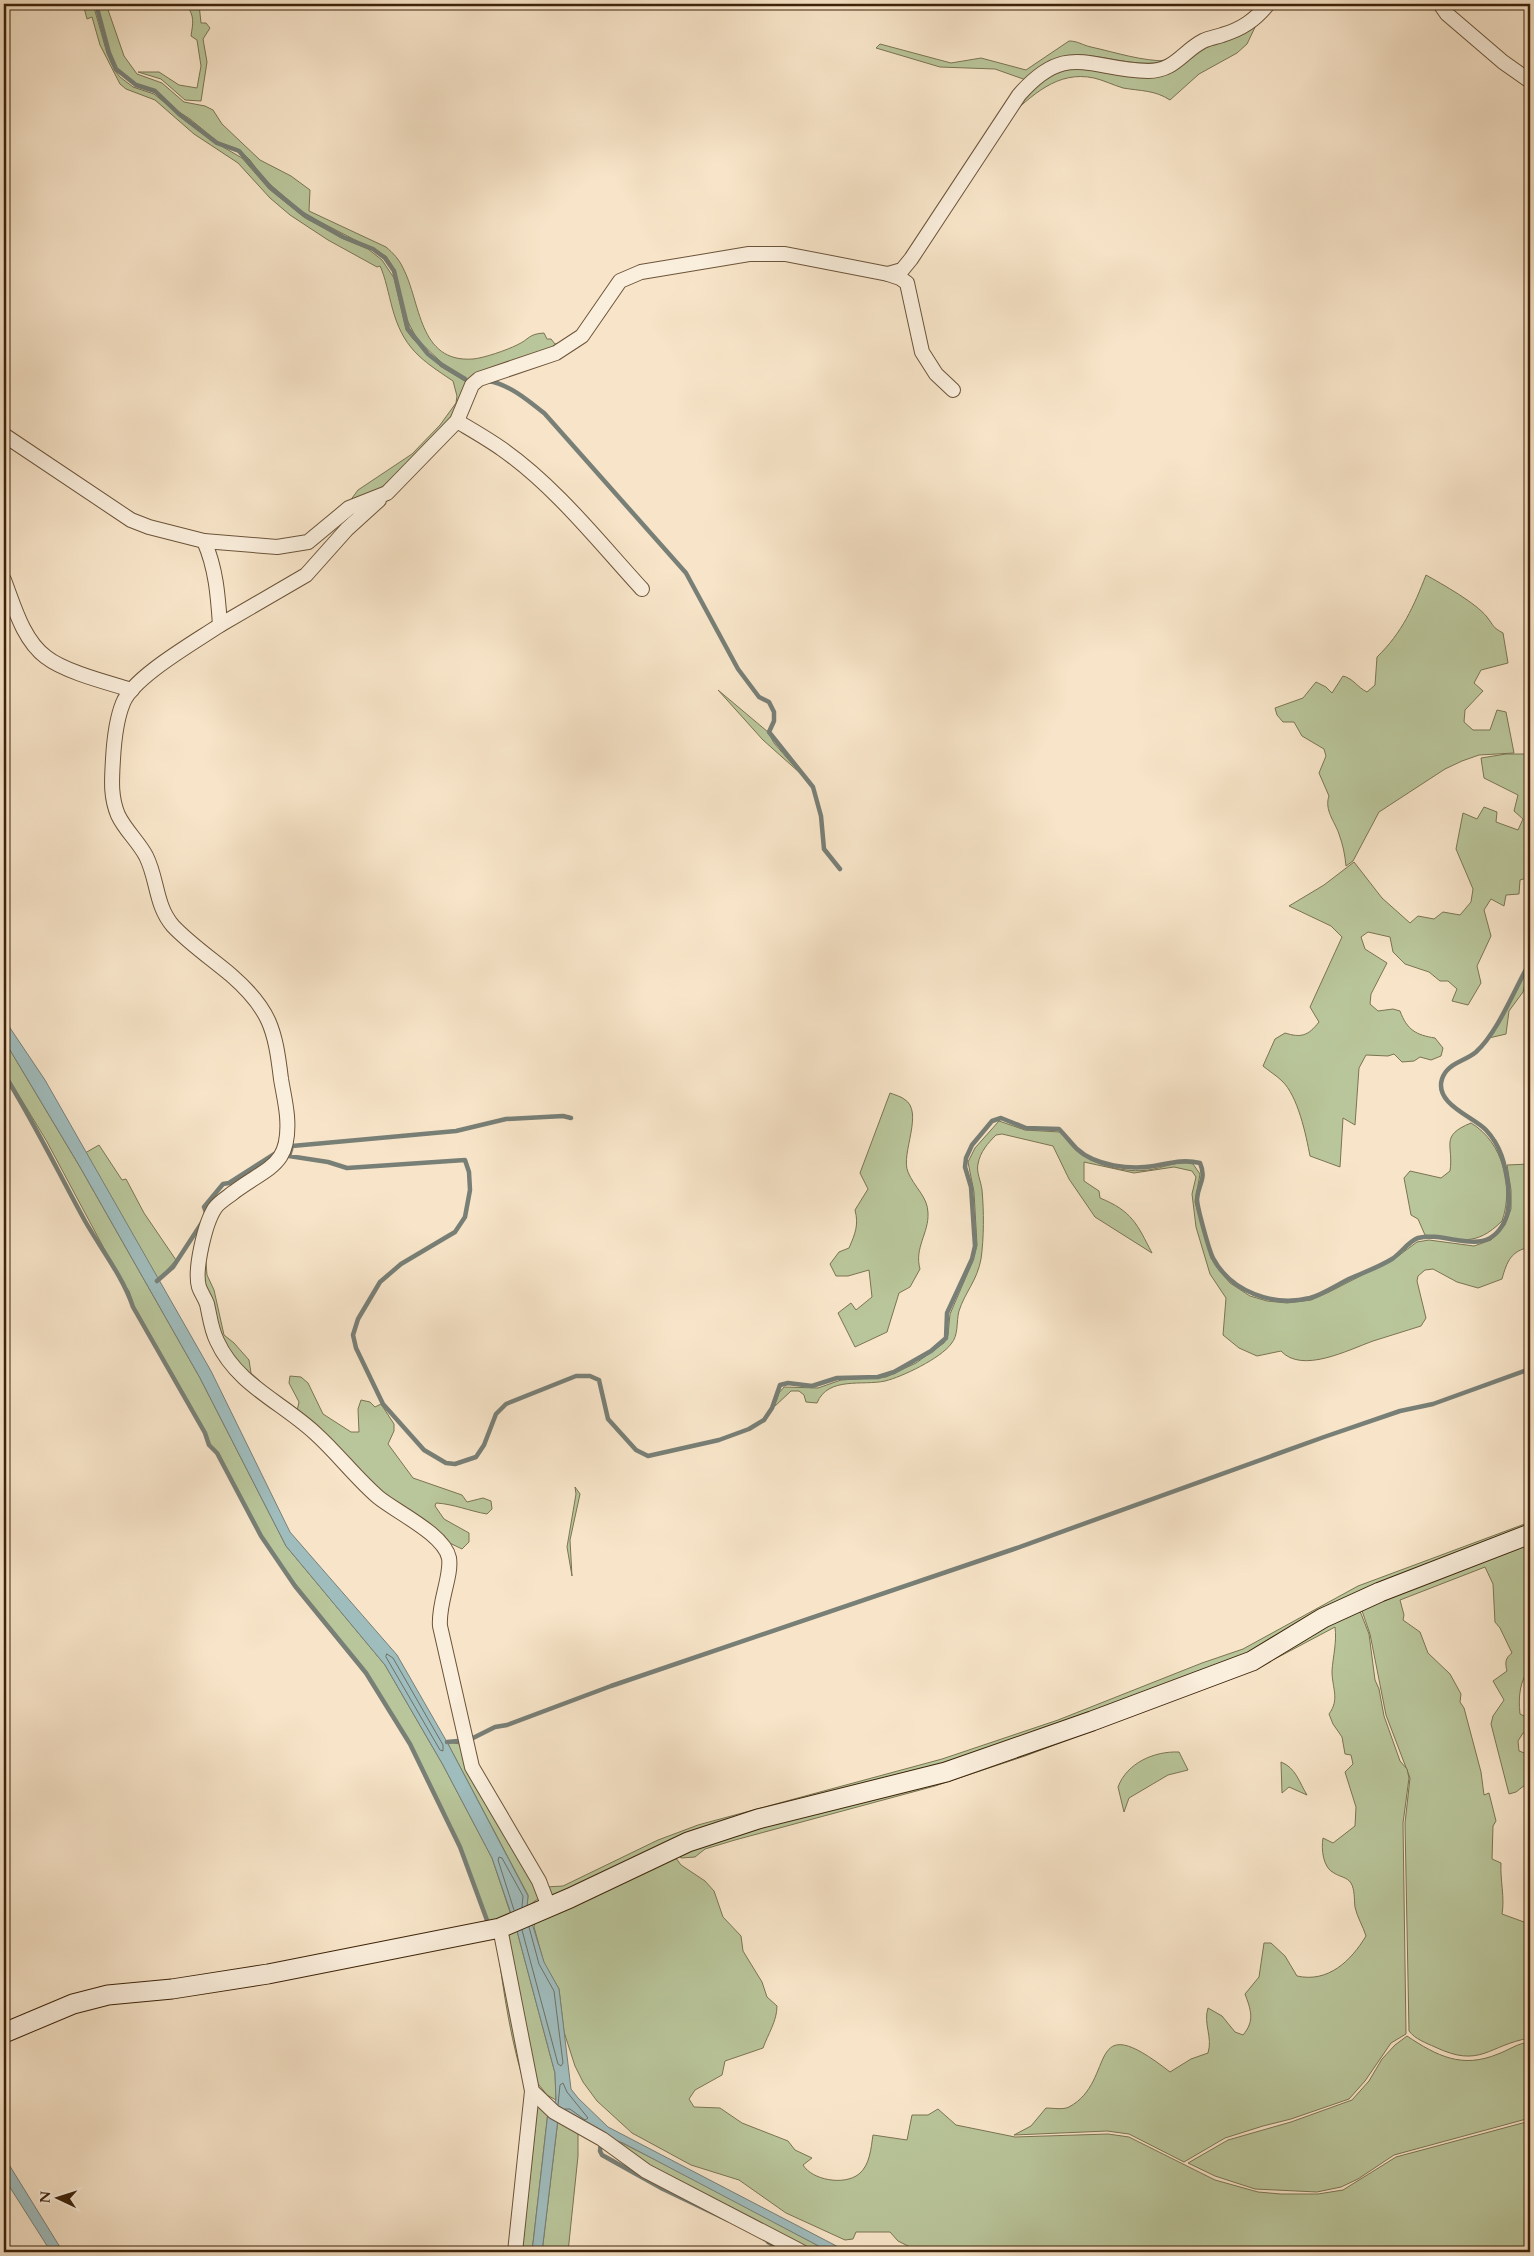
<svg xmlns="http://www.w3.org/2000/svg" width="1534" height="2256" font-family="Cardo,serif">
	<style>
		.green { fill: #b9c59a; stroke: #7b7452 }
		.water { fill: #a0bdbe; stroke: #787f76 }
		.lines { fill: none; stroke-linecap: round; stroke-linejoin: round }
		.shore { stroke: #6e7064; stroke-width: 1 }
		.stream { stroke: #787f76; stroke-width: 4.5 }
		.street-casing { stroke: #6c5439; stroke-width: 16 }
		.secondary-casing { stroke: #3d2309; stroke-width: 21 }
		.street { stroke: #faeedc; stroke-width: 14 }
		.secondary { stroke: #faeedc; stroke-width: 19 }
	</style>
	<rect width="100%" height="100%" fill="#f8e5c9"/>
	<filter id="stains"><feTurbulence type="fractalNoise" baseFrequency=".004" numOctaves="4"/><feColorMatrix values="0 0 0 0 .2 0 0 0 0 .09 0 0 0 0 .02 0 0 0 .5 -.17"/></filter>
	<radialGradient id="worn" r=".72"><stop offset=".6" stop-color="#630" stop-opacity="0"/><stop offset="1" stop-color="#630" stop-opacity=".3"/></radialGradient>
	<g class="green">
		<path d="M 83,4 L 93,4 L 107,53 L 115,71 L 120,77 L 133,87 L 154,94 L 211,140 L 242,158 L 269,189 L 305,218 L 344,239 L 368,249 L 382,260 L 394,278 L 406,330 L 413,339 L 440,366 L 468,383 L 460,410 L 414,459 L 376,492 L 347,505 L 358,490 L 412,454 L 440,425 L 456,403 L 457,396 L 453,381 C 420,359 403,348 392,307 C 389,296 385,276 380,266 L 377,267 L 328,240 L 290,215 L 270,198 L 238,163 L 194,134 L 155,100 L 126,89 L 120,84 L 100,45 L 92,17 L 87,19 Z"/>
		<path d="M 97,4 L 106,4 L 124,56 L 137,74 L 162,83 L 184,102 L 205,106 L 213,110 L 222,124 L 260,160 L 291,176 L 310,190 L 309,211 L 386,247 C 393,253 399,259 403,268 C 421,302 418,363 473,359 C 484,358 507,350 517,345 C 530,339 528,334 544,333 L 547,339 L 551,339 L 555,344 L 564,343 L 471,383 L 443,364 L 417,339 L 406,318 L 395,270 L 386,256 L 303,213 L 263,178 L 250,160 L 238,149 L 218,142 L 190,119 L 179,112 L 155,90 L 135,83 L 117,69 L 110,53 Z"/>
		<path d="M 186,4 L 199,4 L 201,23 L 206,23 L 210,28 L 203,39 L 207,62 L 201,101 L 185,100 L 161,79 L 138,72 L 159,72 L 179,85 L 197,88 L 201,66 L 197,40 L 191,36 C 193,22 195,17 186,4 Z"/>
		<path d="M 1258,21 L 1247,44 L 1237,53 L 1199,74 L 1170,100 C 1155,90 1140,91 1123,88 C 1113,85 1103,80 1094,78 C 1057,70 1032,96 1007,118 L 1031,86 L 1072,65 L 1138,74 Z"/>
		<path d="M 1069,41 C 1078,41 1082,45 1091,47 C 1118,53 1141,61 1168,61 C 1115,73 1071,30 1026,80 L 995,69 L 940,67 L 876,48 L 880,44 L 951,63 L 981,58 L 1026,70 Z"/>
		<path d="M 1426,575 C 1442,584 1476,603 1487,617 C 1494,626 1492,627 1503,633 L 1508,663 L 1481,670 L 1474,683 L 1483,691 L 1465,710 L 1464,722 L 1473,730 L 1490,730 L 1497,710 L 1506,712 L 1514,753 L 1479,755 L 1462,761 L 1445,769 L 1379,812 L 1353,861 L 1346,866 C 1345,855 1343,845 1339,834 C 1335,822 1324,810 1329,796 L 1319,773 L 1326,756 L 1324,749 L 1302,736 L 1294,722 L 1283,722 L 1277,715 L 1275,708 L 1303,698 L 1316,682 L 1326,687 L 1332,693 L 1343,676 C 1354,679 1357,687 1367,692 L 1375,685 L 1377,657 C 1402,633 1414,606 1426,575 Z"/>
		<path d="M 718,690 L 768,732 L 774,743 L 800,773 L 763,740 Z"/>
		<path d="M 1506,754 L 1530,754 L 1530,877 L 1520,880 L 1519,894 L 1506,895 L 1504,906 L 1491,899 L 1484,910 L 1491,936 L 1477,966 L 1481,983 L 1468,1005 L 1452,1001 L 1457,989 L 1448,981 L 1440,981 L 1429,972 L 1405,964 L 1393,952 L 1390,937 L 1368,932 L 1361,937 L 1365,949 L 1387,963 L 1371,994 L 1370,1004 L 1378,1011 L 1393,1009 L 1400,1011 C 1407,1030 1416,1035 1435,1038 L 1443,1048 L 1441,1056 L 1431,1060 L 1420,1057 L 1414,1061 L 1402,1062 L 1394,1054 L 1388,1056 L 1366,1055 L 1359,1068 L 1355,1125 L 1343,1118 L 1340,1167 L 1310,1156 C 1306,1135 1298,1096 1282,1081 C 1277,1076 1269,1071 1263,1066 L 1275,1039 L 1285,1033 C 1301,1038 1308,1036 1319,1022 L 1310,1007 L 1342,937 L 1331,926 L 1289,906 L 1324,885 L 1354,862 L 1382,898 L 1410,923 L 1418,916 L 1434,919 L 1443,912 L 1460,915 L 1471,902 L 1473,889 L 1456,849 L 1463,813 L 1477,819 L 1484,807 L 1497,812 L 1496,822 L 1518,830 L 1523,819 L 1514,811 L 1518,795 L 1484,778 L 1481,758 Z"/>
		<path d="M 1530,965 L 1523,992 L 1509,1011 L 1506,1034 L 1489,1038 Z"/>
		<path d="M 4,1040 L 80,1167 L 200,1378 L 286,1546 L 385,1665 L 443,1765 L 492,1858 L 510,1912 L 508,1918 L 490,1926 L 460,1846 L 410,1742 L 366,1672 L 296,1585 L 261,1535 L 218,1452 L 209,1443 L 206,1432 L 134,1306 L 129,1291 L 122,1282 L 46,1140 L 4,1071 Z"/>
		<path d="M 890,1093 C 895,1095 900,1096 904,1099 C 925,1111 900,1154 908,1172 C 914,1187 928,1197 928,1213 C 929,1233 914,1248 920,1269 L 910,1287 L 899,1293 L 887,1332 L 855,1347 L 838,1313 L 851,1303 L 856,1310 L 872,1297 L 869,1270 L 848,1276 L 836,1276 L 830,1264 L 839,1252 L 849,1248 C 855,1234 859,1225 855,1210 L 868,1189 L 860,1173 Z"/>
		<path d="M 999,1121 L 1025,1130 L 1060,1132 C 1067,1139 1073,1148 1081,1154 C 1098,1166 1127,1173 1148,1170 C 1164,1168 1176,1160 1193,1164 L 1200,1174 L 1195,1202 L 1211,1258 L 1216,1266 L 1230,1283 L 1250,1296 L 1267,1301 L 1287,1303 L 1311,1300 L 1329,1292 L 1394,1259 L 1417,1242 L 1429,1240 L 1474,1246 L 1491,1240 L 1505,1225 L 1511,1209 L 1511,1190 L 1507,1165 L 1530,1164 L 1530,1247 C 1511,1251 1507,1261 1502,1279 L 1478,1288 L 1457,1282 L 1433,1269 L 1425,1270 L 1418,1276 L 1417,1281 L 1426,1318 L 1421,1326 C 1405,1331 1389,1336 1373,1341 C 1348,1350 1302,1374 1281,1351 L 1257,1356 L 1239,1348 L 1223,1335 L 1226,1298 L 1210,1274 L 1196,1227 L 1192,1194 L 1196,1177 L 1192,1171 L 1174,1167 L 1134,1173 L 1084,1162 L 1084,1181 L 1099,1191 L 1100,1198 C 1132,1211 1137,1224 1152,1253 L 1095,1217 L 1069,1179 L 1053,1146 L 1002,1134 L 996,1135 C 988,1143 980,1152 978,1164 C 976,1172 981,1181 982,1190 C 984,1211 984,1238 981,1259 C 977,1281 965,1292 959,1311 C 956,1322 959,1335 951,1344 C 941,1358 902,1377 885,1381 C 863,1386 828,1376 817,1403 L 806,1402 L 804,1395 L 799,1391 L 791,1391 L 774,1407 L 779,1393 L 784,1387 L 818,1388 L 841,1380 L 886,1377 L 916,1363 L 944,1343 L 948,1335 L 950,1314 L 972,1263 L 977,1245 L 974,1192 L 968,1162 L 975,1148 Z"/>
		<path d="M 1471,1123 C 1503,1142 1514,1187 1502,1221 C 1475,1248 1460,1239 1425,1235 L 1418,1219 L 1411,1215 L 1404,1178 L 1410,1171 L 1441,1178 L 1450,1171 C 1454,1145 1439,1136 1471,1123 Z"/>
		<path d="M 99,1145 L 122,1180 L 126,1179 L 144,1213 L 176,1260 L 157,1281 L 85,1153 Z"/>
		<path d="M 203,1256 L 206,1263 L 207,1275 L 214,1290 L 224,1335 L 234,1343 L 249,1360 L 251,1373 L 284,1403 L 230,1357 L 204,1290 Z"/>
		<path d="M 290,1376 L 301,1377 L 308,1383 L 323,1414 L 351,1432 L 359,1432 L 358,1409 L 361,1400 L 370,1402 L 375,1407 L 381,1404 L 394,1424 L 394,1431 L 388,1444 L 413,1478 L 462,1495 L 467,1502 L 483,1498 L 491,1501 L 492,1509 L 487,1514 C 469,1511 454,1504 436,1503 L 435,1506 L 444,1519 L 469,1533 L 469,1542 L 462,1549 C 396,1519 347,1461 297,1411 L 299,1402 L 289,1383 Z"/>
		<path d="M 575,1487 L 580,1494 L 570,1540 L 572,1576 L 567,1547 L 576,1494 Z"/>
		<path d="M 1530,1522 L 1530,1530 L 1250,1653 L 934,1769 L 558,1896 L 552,1895 L 546,1887 L 563,1886 L 658,1840 L 698,1825 L 942,1759 L 1058,1720 L 1202,1663 L 1243,1649 L 1358,1586 Z"/>
		<path d="M 1530,1540 L 1530,1667 C 1520,1681 1518,1696 1520,1714 L 1524,1716 L 1530,1714 L 1530,1731 L 1523,1733 L 1518,1741 L 1519,1751 L 1530,1755 L 1530,1781 L 1516,1792 L 1509,1794 L 1491,1724 L 1493,1716 L 1504,1700 L 1493,1681 L 1507,1671 C 1505,1663 1505,1658 1512,1653 L 1500,1628 L 1495,1622 L 1493,1584 L 1485,1567 L 1400,1600 L 1404,1615 L 1403,1620 L 1420,1632 L 1428,1653 L 1450,1674 L 1461,1694 L 1460,1702 L 1464,1708 L 1481,1772 L 1484,1795 L 1489,1793 L 1496,1821 L 1493,1826 L 1492,1859 L 1501,1863 C 1500,1880 1505,1898 1502,1914 L 1524,1922 L 1530,1928 L 1530,2038 C 1488,2045 1481,2069 1435,2047 C 1426,2043 1415,2039 1409,2031 L 1405,1823 L 1410,1778 L 1386,1715 L 1370,1634 L 1360,1605 Z"/>
		<path d="M 1358,1606 L 1369,1634 L 1375,1680 L 1379,1689 L 1384,1716 L 1400,1761 L 1407,1769 L 1409,1778 L 1403,1823 L 1406,2034 L 1391,2043 L 1365,2081 L 1349,2099 L 1291,2119 L 1263,2126 L 1225,2138 L 1184,2162 L 1129,2134 L 1107,2131 L 1014,2135 L 1031,2126 L 1046,2108 C 1053,2108 1063,2110 1069,2107 C 1118,2081 1083,2004 1170,2072 L 1191,2059 L 1208,2053 C 1213,2037 1203,2024 1208,2008 L 1222,2016 L 1235,2032 L 1243,2035 C 1255,2021 1251,2010 1245,1994 L 1259,1977 L 1264,1943 L 1271,1943 L 1285,1956 L 1297,1976 C 1328,1983 1351,1961 1366,1936 C 1363,1926 1357,1917 1355,1907 C 1354,1899 1355,1890 1351,1883 C 1347,1877 1340,1877 1334,1873 C 1323,1868 1321,1849 1323,1838 L 1333,1843 L 1355,1826 L 1356,1807 L 1345,1772 L 1353,1764 L 1351,1755 L 1345,1754 L 1342,1737 L 1333,1724 L 1329,1714 C 1340,1699 1332,1688 1332,1671 C 1333,1656 1337,1642 1335,1627 L 1254,1670 L 1025,1756 L 935,1786 L 735,1840 L 705,1849 L 695,1857 L 681,1858 L 678,1853 L 704,1842 L 1019,1751 Z"/>
		<path d="M 447,1742 L 460,1744 L 465,1764 L 536,1880 L 539,1898 L 527,1907 L 528,1895 Z"/>
		<path d="M 1179,1752 L 1188,1770 L 1168,1775 L 1129,1798 L 1124,1812 L 1118,1787 C 1127,1763 1154,1751 1179,1752 Z"/>
		<path d="M 1281,1762 C 1296,1768 1299,1782 1307,1795 L 1289,1787 L 1282,1793 Z"/>
		<path d="M 673,1854 L 681,1865 L 705,1881 L 714,1891 L 723,1917 L 741,1936 L 743,1951 L 762,1982 L 767,1997 L 777,2006 C 777,2021 768,2034 763,2048 L 725,2061 L 722,2075 L 695,2090 L 689,2099 L 694,2107 L 720,2108 L 742,2123 L 788,2141 L 795,2150 L 812,2158 L 803,2165 C 812,2180 844,2186 859,2174 C 870,2165 871,2148 873,2135 L 907,2140 L 912,2115 L 928,2115 L 938,2109 L 956,2125 L 1015,2137 L 1108,2134 L 1129,2137 L 1215,2180 L 1258,2192 L 1281,2194 L 1318,2194 L 1343,2190 L 1396,2157 L 1530,2121 L 1530,2252 L 920,2252 L 898,2241 L 890,2232 L 856,2232 L 853,2239 L 845,2240 L 786,2213 L 739,2180 L 691,2165 L 632,2133 L 597,2101 L 583,2082 L 575,2066 L 564,2032 L 559,1989 L 544,1963 L 534,1927 L 535,1920 Z"/>
		<path d="M 517,1931 L 555,2073 L 556,2100 L 547,2095 L 535,2080 L 504,1933 Z"/>
		<path d="M 497,1943 L 528,2095 C 511,2045 504,1995 497,1943 Z"/>
		<path d="M 1407,2036 C 1437,2056 1462,2069 1498,2054 C 1509,2050 1518,2043 1530,2042 L 1530,2118 L 1394,2155 L 1358,2179 L 1341,2187 L 1317,2192 L 1255,2189 L 1215,2176 L 1188,2163 L 1228,2140 L 1291,2122 L 1352,2100 L 1369,2081 L 1382,2059 L 1395,2045 Z"/>
		<path d="M 538,2102 L 548,2112 L 532,2252 L 522,2252 Z"/>
		<path d="M 558,2119 L 578,2130 L 578,2156 L 568,2252 L 542,2252 Z"/>
		<path d="M 610,2137 L 700,2182 L 830,2252 L 808,2252 L 648,2169 Z"/>
	</g>
	<g class="water">
		<path d="M 4,1019 L 45,1080 L 211,1371 L 290,1532 L 397,1655 L 447,1742 L 528,1896 L 527,1907 L 544,1962 L 559,1989 L 571,2089 L 578,2098 L 608,2127 L 848,2252 L 830,2252 L 623,2143 L 558,2119 L 542,2252 L 532,2252 L 548,2112 L 556,2100 L 555,2073 L 517,1931 L 492,1858 L 443,1765 L 385,1665 L 286,1546 L 200,1378 L 80,1167 L 4,1040 Z"/>
		<path d="M 4,2157 L 8,2163 L 63,2252 L 51,2252 L 4,2178 Z"/>
	</g>
	<g class="lines">
		<g class="shore">
			<path d="M 387,1654 L 393,1658 L 443,1745 L 443,1751 L 440,1750 L 386,1657 Z"/>
			<path d="M 514,1910 L 498,1860 L 499,1857 L 502,1858 L 523,1896 L 522,1907"/>
			<path d="M 522,1930 L 558,2064 L 561,2066 L 563,2063 L 554,1991 L 539,1964 L 529,1927"/>
			<path d="M 558,2105 L 560,2085 L 563,2083 L 567,2092 L 588,2118 L 585,2120 L 570,2109 L 565,2109"/>
		</g>
		<g class="stream">
			<path d="M 96,4 L 109,53 L 116,69 L 136,85 L 155,91 L 179,114 L 217,143 L 239,151 L 271,188 L 303,214 L 343,237 L 373,249 L 385,258 L 394,271 L 408,329 L 428,354 L 442,365 L 465,379"/>
			<path d="M 488,381 C 509,384 529,401 545,414 L 686,573 L 738,669 L 759,697 L 769,702 L 774,712 L 774,721 L 769,732 L 813,787 L 821,816 L 824,849 L 840,869"/>
			<path d="M 4,1074 C 34,1122 58,1172 85,1221 C 101,1249 123,1277 133,1307 L 205,1433 L 209,1445 L 217,1453 L 261,1536 L 295,1586 L 366,1673 L 410,1744 L 460,1847 L 488,1923"/>
			<path d="M 571,1118 L 563,1116 L 506,1119 L 456,1131 L 292,1146 L 289,1156 L 328,1162 L 347,1168 L 465,1160 L 469,1172 L 470,1190 L 465,1217 L 455,1232 L 401,1264 L 380,1282 L 358,1319 L 353,1335 L 356,1348 L 383,1404 L 424,1450 L 446,1463 L 455,1464 L 476,1457 L 484,1445 L 496,1414 L 506,1404 L 576,1376 L 590,1376 L 599,1380 L 608,1419 L 636,1450 L 648,1456 L 719,1440 L 749,1429 L 764,1420 L 772,1408 L 780,1385 L 788,1383 L 812,1386 L 837,1378 L 878,1377 L 894,1372 L 931,1351 L 946,1338 L 947,1313 L 972,1259 L 975,1246 L 971,1187 L 965,1167 L 966,1158 L 972,1145 L 992,1121 L 1001,1118 L 1026,1128 L 1059,1129 C 1065,1135 1071,1143 1077,1149 C 1095,1166 1131,1170 1154,1166 C 1171,1163 1183,1159 1200,1163 C 1207,1179 1198,1184 1197,1199 C 1197,1207 1209,1250 1213,1258 C 1231,1292 1273,1307 1310,1298 C 1324,1294 1338,1284 1351,1278 C 1365,1272 1379,1267 1392,1259 C 1400,1254 1409,1241 1418,1238 C 1448,1230 1488,1262 1506,1218 C 1510,1208 1509,1196 1508,1185 C 1505,1164 1501,1146 1486,1130 C 1474,1117 1434,1104 1442,1079 C 1447,1063 1464,1062 1476,1052 C 1498,1032 1515,988 1530,962"/>
			<path d="M 207,1215 L 204,1207 L 223,1184 L 229,1183 L 276,1153"/>
			<path d="M 157,1281 L 173,1267 L 203,1221"/>
			<path d="M 473,1738 L 495,1727 L 507,1725 L 611,1686 L 1014,1549 L 1324,1437 L 1400,1411 L 1433,1404 L 1530,1369"/>
			<path d="M 447,1742 L 458,1741"/>
			<path d="M 601,2141 L 600,2151 L 602,2155 L 663,2189 L 728,2220"/>
			<path d="M 768,2242 L 786,2252"/>
		</g>
		<defs>
			<g id="street">
				<path d="M 1440,4 L 1447,14 L 1503,62 L 1530,81"/>
				<path d="M 888,274 L 900,278 L 907,283 L 922,352 L 936,374 L 953,390"/>
				<path d="M 457,421 C 472,430 488,439 502,449 C 556,487 598,541 642,589"/>
				<path d="M 4,435 L 131,520 L 149,527 L 204,541 C 216,568 218,596 220,625 C 195,642 133,677 123,703 C 116,720 114,741 113,759 C 112,778 110,796 118,815 C 125,830 138,841 146,856 C 158,880 155,905 173,926 C 190,944 212,959 231,975 C 270,1009 275,1029 281,1079 C 283,1091 286,1104 287,1116 C 291,1166 269,1166 234,1192 C 228,1197 219,1202 215,1208 C 205,1223 194,1270 199,1287 C 201,1293 205,1298 207,1304 C 210,1317 211,1329 217,1341 C 237,1385 282,1402 316,1434 C 338,1454 356,1478 378,1497 C 396,1512 444,1534 449,1558 C 452,1576 438,1603 440,1626 L 472,1767 L 539,1881 L 549,1907"/>
				<path d="M 204,541 L 277,547 L 308,542 L 349,508 L 387,493 L 457,421 L 472,385 L 479,379 L 556,353 L 582,336 L 620,281 L 641,272 L 749,254 L 785,254 L 888,274 L 902,270 L 911,259 L 1019,95 C 1067,40 1089,70 1148,71 C 1175,71 1183,51 1203,41 C 1209,38 1216,37 1222,35 C 1242,29 1255,20 1268,4"/>
				<path d="M 4,580 C 14,606 23,640 46,657 C 65,672 109,683 132,690"/>
				<path d="M 220,625 L 306,575 L 347,529 L 379,500"/>
				<path d="M 500,1928 L 532,2091 L 554,2112 L 602,2139 L 646,2171 L 802,2252"/>
				<path d="M 515,2252 L 532,2091"/>
			</g>
			<path id="secondary" d="M 4,2033 L 73,2004 L 108,1995 L 172,1989 L 268,1974 L 500,1928 L 570,1898 L 688,1842 L 758,1819 L 946,1772 L 1092,1721 L 1252,1661 L 1323,1618 L 1380,1592 L 1530,1534"/>
		</defs>
		<use href="#street" class="street-casing"/>
		<use href="#secondary" class="secondary-casing"/>
		<use href="#street" class="street"/>
		<use href="#secondary" class="secondary"/>
	</g>
	<rect width="1534" height="2256" fill="none" stroke="#f8e5c9" stroke-width="20"/>
	<rect x="5" y="5" width="1524" height="2246" fill="none" stroke="#3d2309" stroke-width="2.5"/>
	<rect x="10" y="10" width="1514" height="2236" fill="none" stroke="#3d2309"/>
	<g transform="translate(58 2198) rotate(274)" stroke="#faeedc" stroke-width="4" paint-order="stroke">
	<path d="M0-4L9 19L0 12L-9 19Z" fill="#3d2309"/>
	<text y="-8" font-size="14" font-weight="bold" text-anchor="middle" fill="#3d2309">N</text>
	</g>
	<rect width="100%" height="100%" filter="url(#stains)"/>
	<rect width="100%" height="100%" fill="url(#worn)"/>
</svg>
